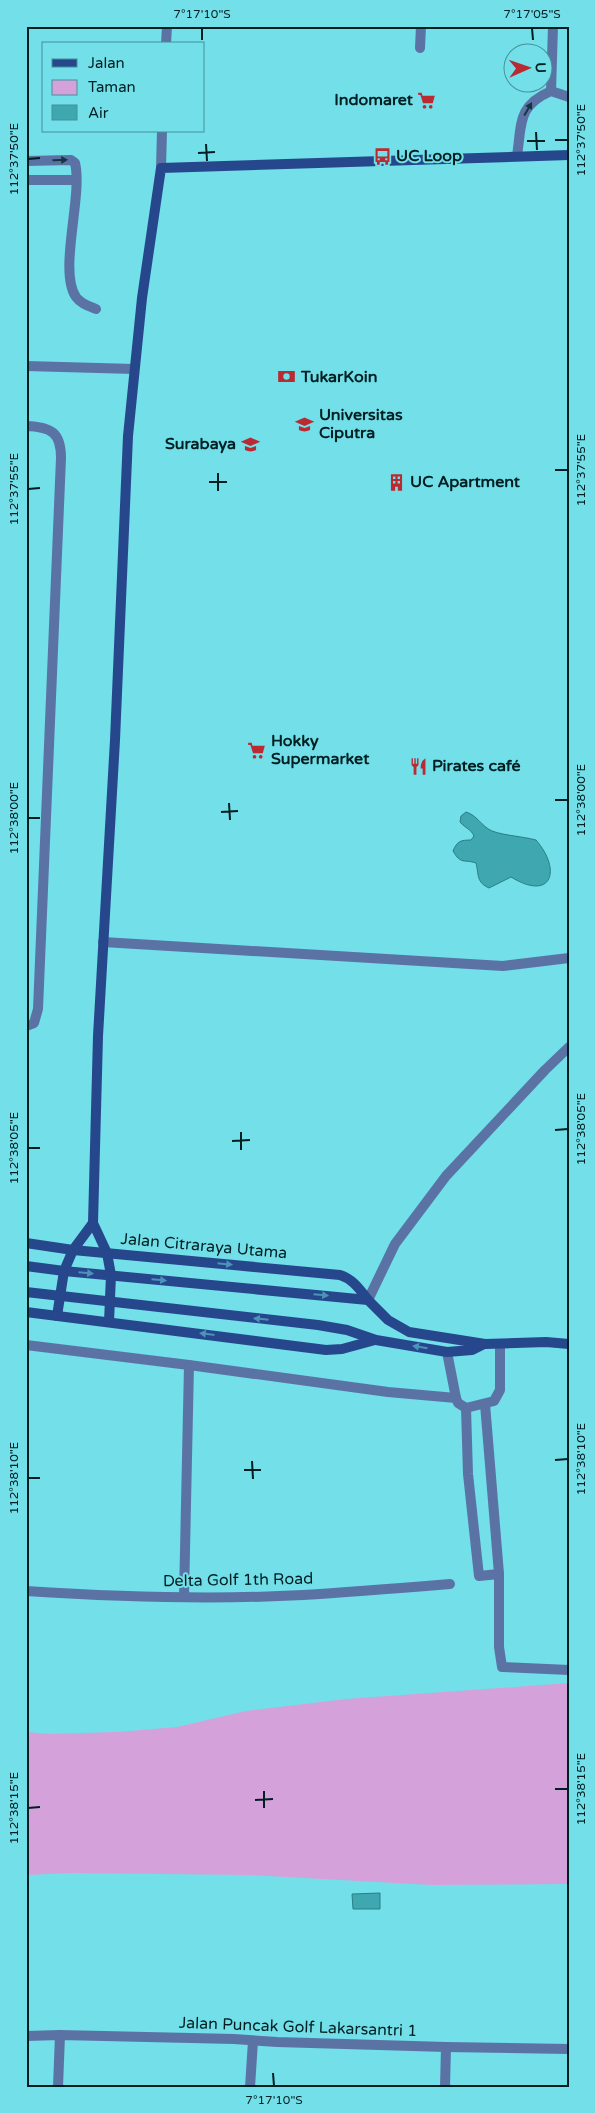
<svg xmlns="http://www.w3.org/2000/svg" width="595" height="2113" font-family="'Varela Round',sans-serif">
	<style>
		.green { fill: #d5a1db }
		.water { fill: #3ea7b0; stroke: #2b7e85 }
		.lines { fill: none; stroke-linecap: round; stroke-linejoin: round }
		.street { stroke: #5b73a4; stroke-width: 10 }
		.secondary { stroke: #26478c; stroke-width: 10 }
		.oneway { fill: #173442 }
		.oneway2 { fill: #4c93ba }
		.ticks { fill: none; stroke: #001f22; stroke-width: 2 }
		.labels { text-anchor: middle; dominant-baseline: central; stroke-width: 4; stroke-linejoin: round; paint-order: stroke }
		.poi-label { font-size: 16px; font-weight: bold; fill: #001f22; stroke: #72dfe9; text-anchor: start }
		.street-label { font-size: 16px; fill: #001f22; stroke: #72dfe9 }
		.neatline { fill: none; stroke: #001f22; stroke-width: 2 }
		.ticks-label { font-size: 12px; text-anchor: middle; fill: #001f22 }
	</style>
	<rect width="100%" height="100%" fill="#72dfe9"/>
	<path class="green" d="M 569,1683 L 569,1884 L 432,1885 L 250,1875 L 72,1873 L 26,1875 L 26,1732 L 49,1734 L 117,1732 L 177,1727 L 246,1711 L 346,1699 Z"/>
	<g class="water">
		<path d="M 466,812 C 477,815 481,826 492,831 C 506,836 521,836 536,840 C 562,870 552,902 511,877 L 489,888 C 476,882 479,875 476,863 C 464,859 461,865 453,851 C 457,841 461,840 471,840 L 474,836 C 471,829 465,828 460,822 L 461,816 Z"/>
		<path d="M 380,1893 L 380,1909 L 353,1909 L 352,1894 Z"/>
	</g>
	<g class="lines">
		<g class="street">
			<path d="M 166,44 L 167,26"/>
			<path d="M 420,48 L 421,26"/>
			<path d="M 551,91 L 553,26"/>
			<path d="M 517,156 C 522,123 517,106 551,91 L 569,97"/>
			<path d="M 26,161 L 71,160 L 75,163 C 83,196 58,271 76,297 C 81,304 89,306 96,309"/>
			<path d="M 161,168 L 162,131"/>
			<path d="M 26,180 L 76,180"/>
			<path d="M 26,366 L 134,369"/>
			<path d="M 26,426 C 51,427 61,432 61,458 L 38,1009 L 34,1023 L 26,1026"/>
			<path d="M 103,942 L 503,966 L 569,958"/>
			<path d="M 368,1300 L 395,1244 L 446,1176 L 545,1070 L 569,1047"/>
			<path d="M 26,1345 L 189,1365 L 388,1392 L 456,1398"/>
			<path d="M 447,1352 L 456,1398 L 458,1403 L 466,1408 L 468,1474 L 479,1576 L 499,1574"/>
			<path d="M 485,1404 L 499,1574 L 499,1647 L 502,1667 L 569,1670"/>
			<path d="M 466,1408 L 494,1401 L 500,1390 L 500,1344"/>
			<path d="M 26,1591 C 118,1597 211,1600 303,1595 C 352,1592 401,1588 450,1584"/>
			<path d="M 184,1597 L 189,1365"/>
			<path d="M 26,2036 L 60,2035 L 234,2039 L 277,2042 L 446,2047 L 569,2049"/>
			<path d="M 58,2087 L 60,2035"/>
			<path d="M 250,2087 L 253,2041"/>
			<path d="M 445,2087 L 446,2047"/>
		</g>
		<g class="secondary">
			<path d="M 26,1243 L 73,1250 L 340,1275 C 353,1279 360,1290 368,1300"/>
			<path d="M 26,1266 L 64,1271 L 368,1300 L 388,1320 L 409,1332 L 485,1344 L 546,1342 L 569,1344"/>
			<path d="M 26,1292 L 318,1325 L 347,1330 L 376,1340 L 447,1352 L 472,1350 L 484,1344"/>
			<path d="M 26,1312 L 326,1350 L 342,1349 L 375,1340"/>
			<path d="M 57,1316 L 64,1271 L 73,1250 L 93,1223"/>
			<path d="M 109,1322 L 111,1275 L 107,1253 L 93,1223 L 98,1036 L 115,740 L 128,436 L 142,298 L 161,168 L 569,155"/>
		</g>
	</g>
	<defs><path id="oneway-solid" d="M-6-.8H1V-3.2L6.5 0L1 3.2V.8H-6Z" transform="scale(1.25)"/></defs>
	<g class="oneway">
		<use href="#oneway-solid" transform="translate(528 109) rotate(-60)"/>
		<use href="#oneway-solid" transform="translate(60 160) rotate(-1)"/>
	</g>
	<g class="oneway2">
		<use href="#oneway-solid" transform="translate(225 1264) rotate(6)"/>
		<use href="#oneway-solid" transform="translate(86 1273) rotate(5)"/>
		<use href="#oneway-solid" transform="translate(159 1280) rotate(5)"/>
		<use href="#oneway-solid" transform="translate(321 1295) rotate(5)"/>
		<use href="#oneway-solid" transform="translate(261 1319) rotate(-174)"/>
		<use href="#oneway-solid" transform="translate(207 1334) rotate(-173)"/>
		<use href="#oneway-solid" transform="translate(420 1347) rotate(-171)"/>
	</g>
	<path class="ticks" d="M 202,28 L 202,40M 532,28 L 533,40M 536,132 L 537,150M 555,140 L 568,140M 527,141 L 545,141M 206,144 L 207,161M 198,153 L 215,152M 28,159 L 40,158M 555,470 L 568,470M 218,473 L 218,491M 209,482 L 227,482M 28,489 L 40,488M 555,800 L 568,800M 229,803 L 230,820M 221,812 L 238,811M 28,818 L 40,818M 555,1130 L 568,1129M 241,1132 L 241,1150M 232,1141 L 250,1140M 28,1148 L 40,1148M 555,1460 L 568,1459M 252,1461 L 253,1479M 244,1470 L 261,1470M 28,1478 L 40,1478M 555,1789 L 568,1789M 264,1791 L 264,1808M 255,1800 L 273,1799M 28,1808 L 40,1807M 273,2073 L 274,2086"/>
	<defs>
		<symbol id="supermarket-bare" viewBox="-9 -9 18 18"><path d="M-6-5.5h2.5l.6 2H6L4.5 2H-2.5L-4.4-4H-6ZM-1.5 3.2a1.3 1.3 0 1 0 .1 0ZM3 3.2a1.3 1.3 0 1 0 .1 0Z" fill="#ba2a33" stroke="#72dfe9" stroke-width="2.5" paint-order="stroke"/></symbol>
		<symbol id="bus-bare" viewBox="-9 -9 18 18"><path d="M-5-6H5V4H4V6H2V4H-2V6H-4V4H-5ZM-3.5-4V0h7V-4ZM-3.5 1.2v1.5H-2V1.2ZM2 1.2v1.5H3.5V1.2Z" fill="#ba2a33" stroke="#72dfe9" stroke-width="2.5" paint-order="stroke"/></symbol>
		<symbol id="bank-bare" viewBox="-9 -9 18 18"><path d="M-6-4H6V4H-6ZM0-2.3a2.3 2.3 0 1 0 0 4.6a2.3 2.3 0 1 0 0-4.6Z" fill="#ba2a33" stroke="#72dfe9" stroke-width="2.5" paint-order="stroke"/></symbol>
		<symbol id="university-bare" viewBox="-9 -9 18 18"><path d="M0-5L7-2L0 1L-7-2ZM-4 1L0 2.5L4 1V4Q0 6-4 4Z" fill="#ba2a33" stroke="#72dfe9" stroke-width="2.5" paint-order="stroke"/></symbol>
		<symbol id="building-bare" viewBox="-9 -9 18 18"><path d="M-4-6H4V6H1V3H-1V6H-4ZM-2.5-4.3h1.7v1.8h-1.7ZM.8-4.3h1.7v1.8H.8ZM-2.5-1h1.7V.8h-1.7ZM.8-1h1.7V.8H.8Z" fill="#ba2a33" stroke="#72dfe9" stroke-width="2.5" paint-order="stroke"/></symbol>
		<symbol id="restaurant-bare" viewBox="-9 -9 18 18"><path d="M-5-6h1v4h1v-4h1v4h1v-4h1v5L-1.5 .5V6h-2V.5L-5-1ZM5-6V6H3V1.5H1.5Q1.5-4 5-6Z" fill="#ba2a33" stroke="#72dfe9" stroke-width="2.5" paint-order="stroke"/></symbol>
	</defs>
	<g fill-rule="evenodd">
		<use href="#supermarket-bare" x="414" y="88" width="25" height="25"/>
		<use href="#bus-bare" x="370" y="144" width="25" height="25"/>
		<use href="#bank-bare" x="274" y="364" width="25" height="25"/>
		<use href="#university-bare" x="292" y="412" width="25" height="25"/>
		<use href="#university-bare" x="238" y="432" width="25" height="25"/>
		<use href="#building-bare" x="384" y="470" width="25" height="25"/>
		<use href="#supermarket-bare" x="244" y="738" width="25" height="25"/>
		<use href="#restaurant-bare" x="406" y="754" width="25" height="25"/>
	</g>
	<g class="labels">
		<g class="poi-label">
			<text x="413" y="100" text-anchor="end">Indomaret</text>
			<text x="396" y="156">UC Loop</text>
			<text x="301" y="377">TukarKoin</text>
			<text x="319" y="415">Universitas<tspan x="319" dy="18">Ciputra</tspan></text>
			<text x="236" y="444" text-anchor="end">Surabaya</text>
			<text x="410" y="482">UC Apartment</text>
			<text x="271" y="741">Hokky<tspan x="271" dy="18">Supermarket</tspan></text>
			<text x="432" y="766">Pirates café</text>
		</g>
		<g class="street-label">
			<text transform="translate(204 1246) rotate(5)">Jalan Citraraya Utama</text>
			<text transform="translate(238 1580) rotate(-1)">Delta Golf 1th Road</text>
			<text transform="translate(298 2027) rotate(2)">Jalan Puncak Golf Lakarsantri 1</text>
		</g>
	</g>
	<rect width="595" height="2113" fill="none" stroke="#72dfe9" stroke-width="55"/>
	<rect x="42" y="42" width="162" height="90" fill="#72dfe9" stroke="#449299"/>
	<rect x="52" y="59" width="25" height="8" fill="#26478c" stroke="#449299"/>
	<text x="88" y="68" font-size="15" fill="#001f22">Jalan</text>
	<rect x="52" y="80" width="25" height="15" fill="#d5a1db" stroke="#449299"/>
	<text x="88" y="92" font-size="15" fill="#001f22">Taman</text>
	<rect x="52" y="105" width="25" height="15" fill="#3ea7b0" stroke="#449299"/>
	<text x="88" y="118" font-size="15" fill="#001f22">Air</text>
	<g transform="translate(528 68) rotate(88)"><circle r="24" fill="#72dfe9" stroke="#449299"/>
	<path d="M0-4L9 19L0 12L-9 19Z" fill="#ba2a33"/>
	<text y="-8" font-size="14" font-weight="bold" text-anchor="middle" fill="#001f22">U</text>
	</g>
	<rect x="28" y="28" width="540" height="2058" class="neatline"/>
	<g class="ticks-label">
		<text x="202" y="18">7°17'10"S</text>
		<text x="532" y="18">7°17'05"S</text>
		<text transform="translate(581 140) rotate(-90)" y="4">112°37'50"E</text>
		<text transform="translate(14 159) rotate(-90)" y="4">112°37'50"E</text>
		<text transform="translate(581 470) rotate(-90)" y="4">112°37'55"E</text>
		<text transform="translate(14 489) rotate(-90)" y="4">112°37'55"E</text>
		<text transform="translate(581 800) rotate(-90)" y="4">112°38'00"E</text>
		<text transform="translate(14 818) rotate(-90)" y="4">112°38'00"E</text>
		<text transform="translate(581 1129) rotate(-90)" y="4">112°38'05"E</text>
		<text transform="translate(14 1148) rotate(-90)" y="4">112°38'05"E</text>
		<text transform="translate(581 1459) rotate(-90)" y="4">112°38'10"E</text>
		<text transform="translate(14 1478) rotate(-90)" y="4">112°38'10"E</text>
		<text transform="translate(581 1789) rotate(-90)" y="4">112°38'15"E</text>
		<text transform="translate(14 1808) rotate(-90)" y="4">112°38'15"E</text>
		<text x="274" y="2104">7°17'10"S</text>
	</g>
</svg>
